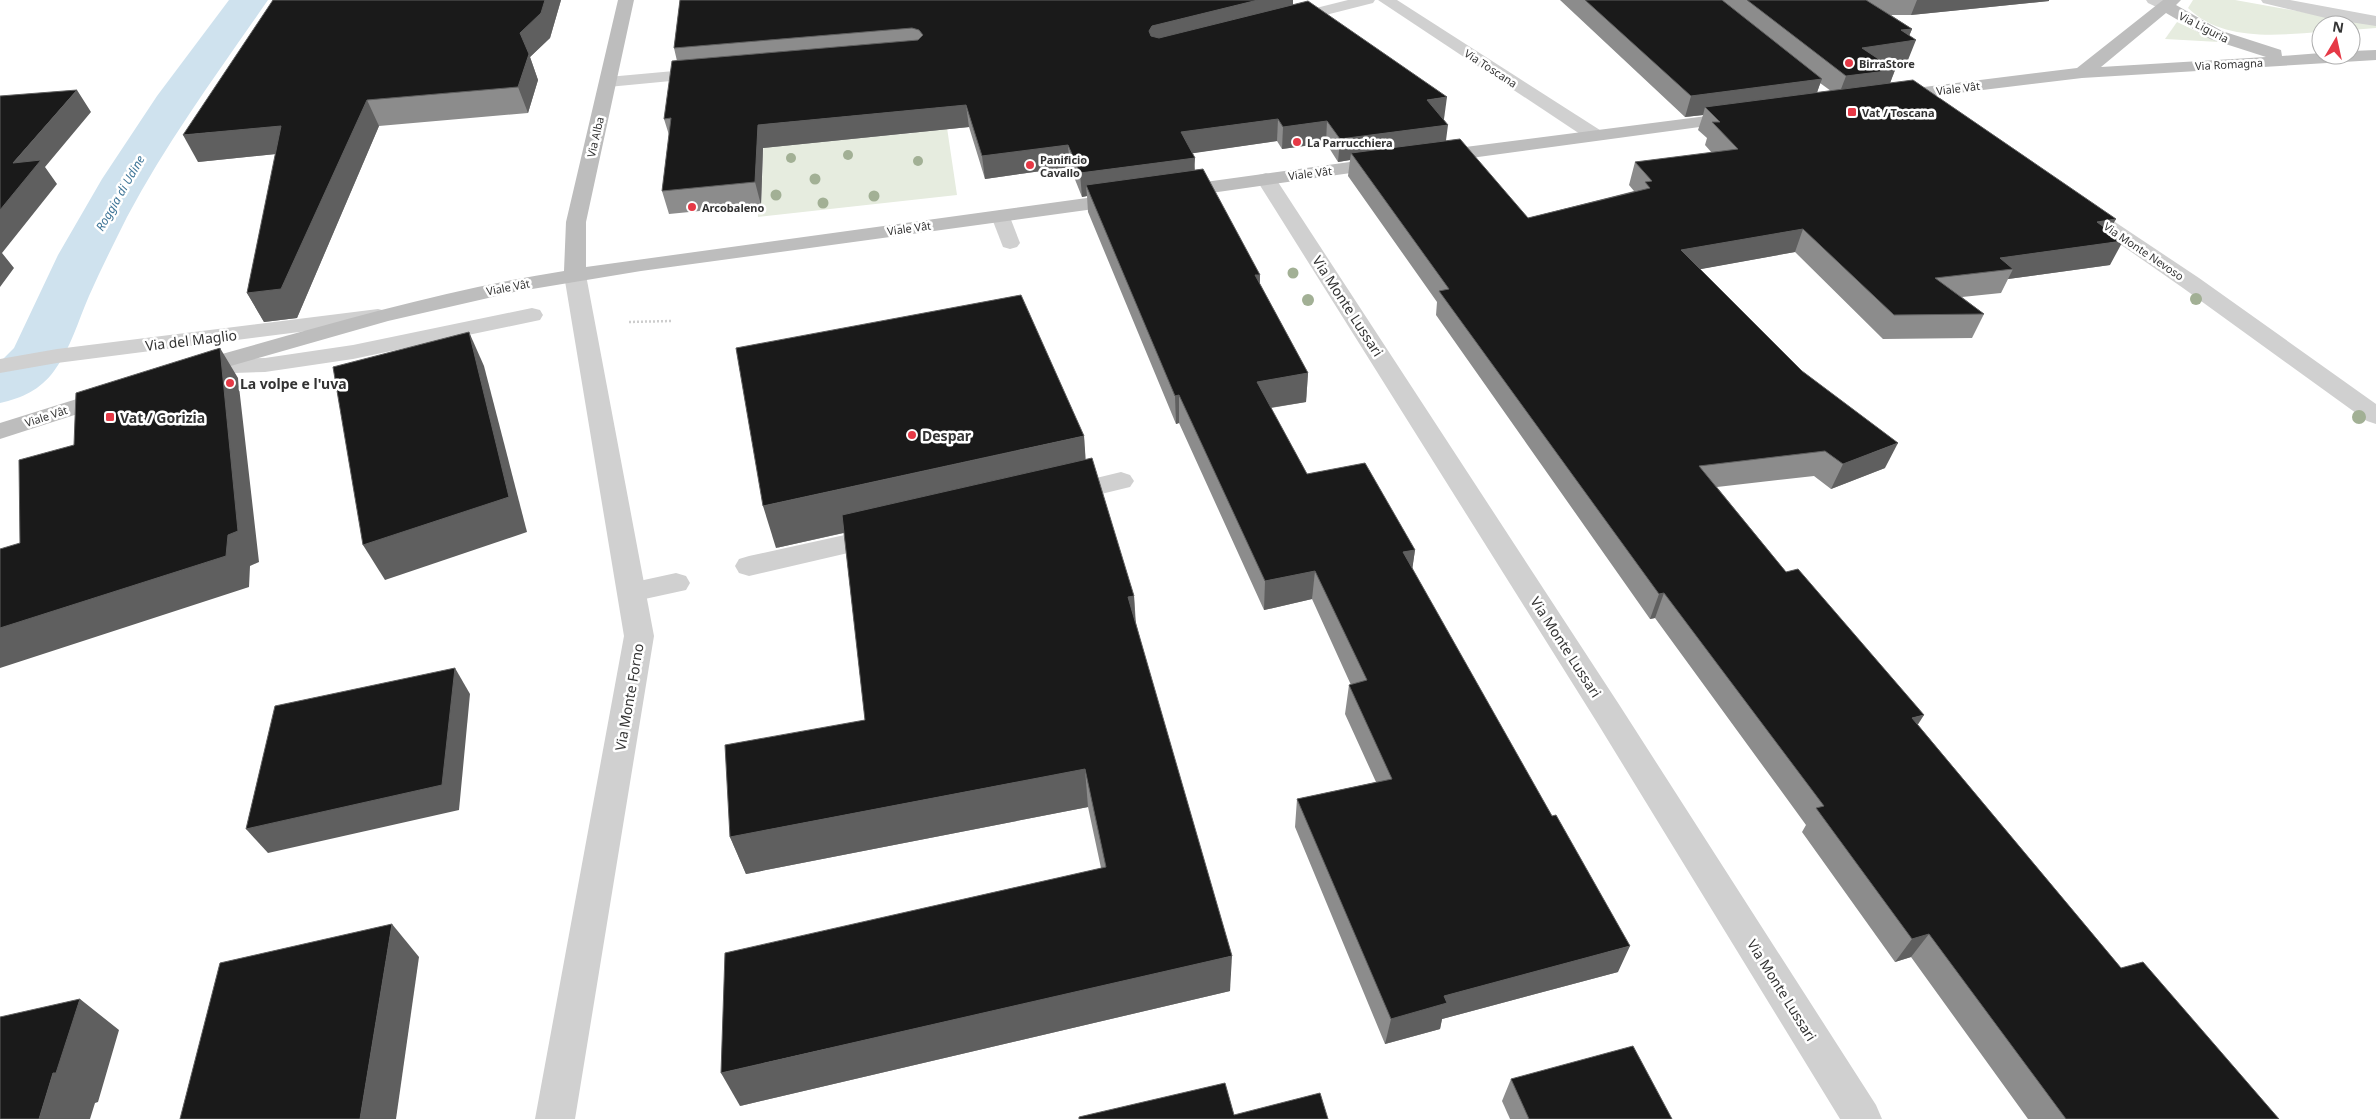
<svg xmlns="http://www.w3.org/2000/svg" width="2376" height="1119" font-family="'Noto Sans',sans-serif">
	<style>
		.green { fill: #e6ecdf }
		.lines { fill: none; stroke-linecap: round; stroke-linejoin: round }
		.canal { fill: #cfe2ee; fill-rule: evenodd }
		.path { stroke: #cdcdcd; stroke-width: 2.5; stroke-dasharray: 2 2; stroke-linecap: butt }
		.service { fill: #d0d0d0; fill-rule: evenodd }
		.minor { fill: #d0d0d0; fill-rule: evenodd }
		.secondary { fill: #bdbdbd; fill-rule: evenodd }
		.tree { fill: #a2b095 }
		.wall { fill: #8c8c8c; fill-rule: evenodd }
		.shaded-wall { fill: #5f5f5f }
		.building { fill: #1a1a1a; stroke: #5f5f5f }
		.poi-dot { fill: #e63946; stroke: #fff; stroke-width: 2 }
		.labels { text-anchor: middle; dominant-baseline: central; stroke-width: 5; stroke-linejoin: round; paint-order: stroke }
		.far-street-label { font-size: 11px; fill: #333; stroke: #fff }
		.far-poi-label { font-size: 11px; font-weight: bold; fill: #333; stroke: #fff; text-anchor: start }
		.far-water-label { font-size: 12px; font-style: italic; fill: #3f7597; stroke: #fff }
		.street-label { font-size: 14px; fill: #333; stroke: #fff }
		.poi-label { font-size: 14px; font-weight: bold; fill: #333; stroke: #fff; text-anchor: start }
	</style>
	<rect width="100%" height="100%" fill="#fff"/>
	<g class="green">
		<path d="M 2193,0 L 2235,0 L 2376,25 L 2376,28 L 2351,30 L 2351,25 L 2321,25 L 2321,32 C 2278,35 2222,42 2188,8 Z"/>
		<path d="M 2177,22 L 2219,42 L 2165,39 Z"/>
		<path d="M 946,121 L 957,195 L 758,217 L 758,206 L 761,205 L 764,132 L 834,140 L 913,133 Z"/>
	</g>
	<g class="lines">
		<path class="canal" d="M 229,0 L 268,0 C 219,71 168,140 127,217 C 114,243 101,269 89,296 C 78,321 71,348 54,371 C 40,390 22,398 0,403 L 0,362 L 14,348 L 58,255 L 102,179 L 157,96 Z"/>
		<path class="path" d="M 629,322 L 671,321"/>
		<g class="service">
			<path d="M 1348,0 L 1375,0 L 1373,3 L 1286,25 L 1278,20 L 1280,17 Z"/>
			<path d="M 707,68 L 713,69 L 716,73 L 713,77 L 608,87 L 602,86 L 599,82 L 602,78 L 608,77 Z"/>
			<path d="M 1001,210 L 1008,212 L 1020,243 L 1017,247 L 1010,249 L 1003,247 L 991,216 L 994,212 Z"/>
			<path d="M 532,308 L 540,310 L 543,315 L 540,320 L 353,359 L 265,372 L 204,374 L 196,372 L 192,367 L 196,362 L 204,360 L 265,358 L 353,345 Z"/>
			<path d="M 1121,472 L 1130,475 L 1134,481 L 1130,487 L 1064,503 L 1055,500 L 1051,494 L 1055,488 Z"/>
			<path d="M 881,527 L 891,529 L 895,536 L 891,543 L 749,576 L 739,573 L 735,566 L 739,559 L 749,556 Z"/>
			<path d="M 676,573 L 686,576 L 690,583 L 686,590 L 631,602 L 621,599 L 617,592 L 621,585 Z"/>
		</g>
		<g class="minor">
			<path d="M 1378,0 L 1397,0 L 1603,132 L 1605,136 L 1603,140 L 1589,140 Z"/>
			<path d="M 2146,0 L 2166,0 L 2175,7 L 2167,12 L 2148,3 Z"/>
			<path d="M 2261,0 L 2290,0 L 2376,16 L 2376,26 L 2330,19 L 2263,3 Z"/>
			<path d="M 1266,173 L 1273,175 L 1276,179 L 1620,706 L 1876,1105 L 1882,1119 L 1840,1119 L 1598,724 L 1256,179 L 1259,175 Z"/>
			<path d="M 2081,202 L 2088,204 L 2199,278 L 2376,404 L 2376,424 L 2367,421 L 2183,288 L 2074,212 L 2071,208 L 2074,204 Z"/>
			<path d="M 575,269 L 583,270 L 586,275 L 654,636 L 575,1119 L 535,1119 L 624,636 L 564,275 L 567,270 Z"/>
			<path d="M 378,309 L 386,311 L 389,316 L 386,321 L 57,363 L 0,373 L 0,359 L 57,349 Z"/>
		</g>
		<g class="secondary">
			<path d="M 618,0 L 634,0 L 586,222 L 586,267 L 1123,193 L 1130,195 L 1133,199 L 1130,203 L 1123,205 L 641,271 L 514,292 L 388,321 L 199,375 L 191,377 L 183,375 L 179,370 L 183,365 C 309,330 435,291 564,271 L 566,222 Z"/>
			<path d="M 2163,0 L 2181,0 L 2176,5 L 2222,31 L 2281,50 L 2282,56 L 2321,53 L 2351,55 L 2351,51 L 2376,50 L 2376,60 L 2082,78 L 1892,101 L 1886,100 L 1883,96 L 1886,92 L 1892,91 L 2077,68 ZM 2166,13 L 2210,39 L 2266,57 L 2101,67 Z"/>
			<path d="M 1738,112 L 1744,113 L 1747,117 L 1744,121 L 1434,163 L 1427,161 L 1424,157 L 1427,153 L 1434,151 Z"/>
			<path d="M 1386,157 L 1393,159 L 1396,163 L 1393,167 L 1176,198 L 1169,196 L 1166,192 L 1169,188 L 1176,186 Z"/>
			<path d="M 112,388 L 121,390 L 124,395 L 121,400 L 0,439 L 0,423 Z"/>
		</g>
	</g>
	<g class="tree">
		<circle cx="848" cy="155" r="5"/>
		<circle cx="791" cy="158" r="5"/>
		<circle cx="918" cy="161" r="5"/>
		<circle cx="815" cy="179" r="5.5"/>
		<circle cx="776" cy="195" r="5.5"/>
		<circle cx="874" cy="196" r="5.5"/>
		<circle cx="823" cy="203" r="5.5"/>
		<circle cx="1293" cy="273" r="5.5"/>
		<circle cx="2196" cy="299" r="6"/>
		<circle cx="1308" cy="300" r="6"/>
		<circle cx="2359" cy="417" r="7"/>
	</g>
	<g class="wall">
		<path d="M 273,0 L 561,0 L 550,38 L 530,57 L 538,80 L 528,113 L 379,126 L 297,318 L 264,322 L 247,293 L 276,154 L 198,162 Z"/>
		<path d="M 680,0 L 1293,0 L 1293,5 L 1444,119 L 1446,141 L 1528,218 L 1634,191 L 1629,185 L 1635,162 L 1712,153 L 1705,145 L 1707,138 L 1698,130 L 1703,115 L 1685,117 L 1560,0 L 2049,0 L 2049,1 L 1911,15 L 1891,15 L 1912,29 L 1909,36 L 1908,60 L 1886,64 L 1895,70 L 1890,83 L 2110,231 L 2110,265 L 2008,279 L 2001,293 L 1962,297 L 1984,314 L 1972,338 L 1883,339 L 1795,252 L 1700,269 L 1885,468 L 1831,489 L 1814,476 L 1717,487 L 1786,572 L 1918,725 L 2121,968 L 2279,1119 L 2028,1119 L 1911,957 L 1895,962 L 1802,832 L 1806,825 L 1655,618 L 1650,619 L 1436,315 L 1437,302 L 1348,176 L 1350,160 L 1338,162 L 1326,143 L 1282,149 L 1277,141 L 1192,153 L 1195,170 L 1260,275 L 1260,284 L 1308,373 L 1306,402 L 1271,408 L 1307,474 L 1415,550 L 1412,569 L 1618,972 L 1442,1019 L 1440,1029 L 1385,1044 L 1295,827 L 1297,799 L 1376,782 L 1345,714 L 1349,685 L 1351,685 L 1312,599 L 1264,610 L 1179,423 L 1176,424 L 1088,212 L 1087,196 L 1082,197 L 1070,167 L 985,179 L 969,127 L 763,148 L 761,205 L 669,214 L 662,191 L 669,135 L 664,119 L 677,61 L 674,48 ZM 1820,83 L 1831,91 L 1817,93 Z"/>
		<path d="M 1084,436 L 1085,460 L 1134,596 L 1136,623 L 1230,991 L 740,1106 L 1101,868 L 1088,807 L 746,874 L 730,837 L 865,720 L 844,533 L 776,548 Z"/>
		<path d="M 1511,1079 L 1672,1119 L 1510,1119 L 1502,1101 Z"/>
	</g>
	<g class="shaded-wall">
		<path d="M 545,0 L 561,0 L 550,38 L 530,57 L 538,80 L 528,113 L 518,87 L 520,33 Z"/>
		<path d="M 1258,0 L 1293,0 L 1293,12 L 1149,52 L 1149,31 L 1152,26 Z"/>
		<path d="M 1917,0 L 2049,0 L 2049,1 L 1911,15 Z"/>
		<path d="M 1912,29 L 1907,41 L 1916,40 L 1908,60 L 1855,68 L 1862,48 L 1901,30 Z"/>
		<path d="M 1895,70 L 1887,91 L 1838,97 L 1846,76 Z"/>
		<path d="M 1822,79 L 1814,100 L 1705,107 L 1703,115 L 1685,117 L 1691,96 Z"/>
		<path d="M 77,90 L 91,112 L 45,167 L 57,184 L 2,253 L 14,268 L 0,287 L 0,210 L 13,163 Z"/>
		<path d="M 1447,97 L 1444,119 L 1424,122 L 1427,100 Z"/>
		<path d="M 367,100 L 379,126 L 297,318 L 264,322 L 247,293 Z"/>
		<path d="M 966,105 L 969,127 L 763,148 L 761,205 L 755,182 L 758,125 Z"/>
		<path d="M 1278,119 L 1277,141 L 1181,155 L 1181,132 Z"/>
		<path d="M 1327,121 L 1326,143 L 1282,149 L 1283,127 Z"/>
		<path d="M 1448,125 L 1445,148 L 1351,153 L 1350,160 L 1338,162 L 1340,139 Z"/>
		<path d="M 281,126 L 295,152 L 198,162 L 183,135 Z"/>
		<path d="M 1068,145 L 1070,167 L 985,179 L 982,156 Z"/>
		<path d="M 1195,158 L 1194,181 L 1086,185 L 1087,196 L 1082,197 L 1080,173 Z"/>
		<path d="M 2116,219 L 2103,242 L 2097,222 Z"/>
		<path d="M 1803,229 L 1795,252 L 1674,274 L 1681,250 Z"/>
		<path d="M 2123,241 L 2110,265 L 2008,279 L 2013,269 L 2000,258 Z"/>
		<path d="M 1255,275 L 1260,275 L 1259,302 Z"/>
		<path d="M 469,332 L 484,366 L 527,532 L 385,580 L 363,545 Z"/>
		<path d="M 220,348 L 238,378 L 259,562 L 250,566 L 249,587 L 0,668 L 0,628 Z"/>
		<path d="M 1308,373 L 1306,402 L 1255,410 L 1257,382 Z"/>
		<path d="M 1179,395 L 1179,423 L 1176,424 L 1175,396 Z"/>
		<path d="M 1084,436 L 1087,478 L 776,548 L 763,506 Z"/>
		<path d="M 1898,443 L 1885,468 L 1831,489 L 1843,464 Z"/>
		<path d="M 1415,550 L 1411,578 L 1403,552 Z"/>
		<path d="M 1315,571 L 1312,599 L 1264,610 L 1265,581 Z"/>
		<path d="M 1664,593 L 1655,618 L 1650,619 L 1659,594 Z"/>
		<path d="M 1134,596 L 1136,635 L 1128,597 Z"/>
		<path d="M 455,668 L 470,694 L 459,810 L 268,853 L 246,829 Z"/>
		<path d="M 1924,715 L 1908,740 L 1912,718 Z"/>
		<path d="M 1085,769 L 1088,807 L 746,874 L 730,837 Z"/>
		<path d="M 392,924 L 419,957 L 396,1119 L 360,1119 Z"/>
		<path d="M 1929,934 L 1911,957 L 1895,962 L 1912,939 Z"/>
		<path d="M 1630,946 L 1618,972 L 1442,1019 L 1440,1029 L 1385,1044 L 1391,1019 L 1444,996 Z"/>
		<path d="M 1232,956 L 1230,991 L 740,1106 L 721,1073 Z"/>
		<path d="M 80,999 L 119,1030 L 98,1102 L 95,1103 L 90,1119 L 39,1119 L 53,1073 Z"/>
	</g>
	<g class="building">
		<path d="M 273,0 L 545,0 L 541,13 L 520,33 L 529,54 L 518,87 L 367,100 L 281,289 L 247,293 L 281,126 L 183,135 Z"/>
		<path d="M 680,0 L 1258,0 L 1152,26 L 1149,31 L 1151,36 L 1159,38 L 1308,1 L 1447,97 L 1427,100 L 1448,125 L 1340,139 L 1327,121 L 1283,127 L 1278,119 L 1181,132 L 1195,158 L 1080,173 L 1068,145 L 982,156 L 966,105 L 758,125 L 755,182 L 662,191 L 671,118 L 664,119 L 672,61 L 918,40 L 923,35 L 919,30 L 912,28 L 674,48 Z"/>
		<path d="M 1585,0 L 1722,0 L 1822,79 L 1691,96 Z"/>
		<path d="M 1747,0 L 1866,0 L 1912,29 L 1901,30 L 1916,40 L 1862,48 L 1895,70 L 1846,76 Z"/>
		<path d="M 1913,80 L 2116,219 L 2097,222 L 2123,241 L 2000,258 L 2013,269 L 1935,278 L 1984,314 L 1894,315 L 1803,229 L 1681,250 L 1802,371 L 1898,443 L 1843,464 L 1825,451 L 1699,466 L 1786,572 L 1798,569 L 1924,715 L 1912,718 L 2121,968 L 2143,962 L 2279,1119 L 2066,1119 L 1929,934 L 1912,939 L 1816,808 L 1824,806 L 1664,593 L 1659,594 L 1439,291 L 1449,289 L 1351,153 L 1460,139 L 1528,218 L 1650,188 L 1645,182 L 1652,181 L 1635,162 L 1738,149 L 1712,122 L 1720,122 L 1705,107 Z"/>
		<path d="M 77,90 L 13,163 L 41,160 L 0,210 L 0,96 Z"/>
		<path d="M 1203,169 L 1260,275 L 1255,275 L 1308,373 L 1257,382 L 1307,474 L 1365,463 L 1415,550 L 1403,552 L 1552,816 L 1556,815 L 1630,946 L 1444,996 L 1447,1003 L 1391,1019 L 1297,799 L 1392,779 L 1349,685 L 1367,680 L 1315,571 L 1265,581 L 1179,395 L 1175,396 L 1086,185 Z"/>
		<path d="M 1021,295 L 1084,436 L 763,506 L 736,348 Z"/>
		<path d="M 469,332 L 509,497 L 363,545 L 333,367 Z"/>
		<path d="M 220,348 L 238,531 L 228,535 L 226,556 L 0,628 L 0,549 L 20,543 L 19,460 L 74,445 L 76,393 Z"/>
		<path d="M 1092,458 L 1134,596 L 1128,597 L 1232,956 L 721,1073 L 725,953 L 1106,867 L 1085,769 L 730,837 L 725,745 L 865,720 L 842,515 Z"/>
		<path d="M 455,668 L 442,785 L 246,829 L 275,706 Z"/>
		<path d="M 392,924 L 360,1119 L 180,1119 L 220,963 Z"/>
		<path d="M 80,999 L 56,1073 L 53,1073 L 39,1119 L 0,1119 L 0,1017 Z"/>
		<path d="M 1633,1046 L 1672,1119 L 1529,1119 L 1511,1079 Z"/>
		<path d="M 1225,1083 L 1234,1115 L 1320,1093 L 1328,1119 L 1079,1119 L 1079,1117 Z"/>
	</g>
	<g class="poi-dot">
		<circle cx="1849" cy="63" r="5"/>
		<rect x="1847" y="107" width="10" height="10" rx="2.5"/>
		<circle cx="1297" cy="142" r="5"/>
		<circle cx="1030" cy="165" r="5"/>
		<circle cx="692" cy="207" r="5"/>
		<circle cx="230" cy="383" r="5"/>
		<rect x="105" y="412" width="10" height="10" rx="2.5"/>
		<circle cx="912" cy="435" r="5"/>
	</g>
	<g class="labels">
		<g class="far-street-label">
			<text transform="translate(2204 27) rotate(27)">Via Liguria</text>
			<text transform="translate(2229 64) rotate(-3)">Via Romagna</text>
			<text transform="translate(1491 68) rotate(33)">Via Toscana</text>
			<text transform="translate(1958 88) rotate(-7)">Viale Vât</text>
			<text transform="translate(595 137) rotate(-77)">Via Alba</text>
			<text transform="translate(1310 173) rotate(-7)">Viale Vât</text>
			<text transform="translate(909 228) rotate(-8)">Viale Vât</text>
			<text transform="translate(2144 251) rotate(34)">Via Monte Nevoso</text>
			<text transform="translate(508 287) rotate(-11)">Viale Vât</text>
			<text transform="translate(46 416) rotate(-18)">Viale Vât</text>
		</g>
		<g class="far-poi-label">
			<text x="1859" y="63">BirraStore</text>
			<text x="1862" y="112">Vat / Toscana</text>
			<text x="1307" y="142">La Parrucchiera</text>
			<text x="1040" y="159">Panificio<tspan x="1040" dy="13">Cavallo</tspan></text>
			<text x="702" y="207">Arcobaleno</text>
		</g>
		<g class="far-water-label">
			<text transform="translate(120 193) rotate(-60)">Roggia di Udine</text>
		</g>
		<g class="street-label">
			<text transform="translate(1348 306) rotate(57)">Via Monte Lussari</text>
			<text transform="translate(191 340) rotate(-7)">Via del Maglio</text>
			<text transform="translate(1566 647) rotate(57)">Via Monte Lussari</text>
			<text transform="translate(629 697) rotate(-80)">Via Monte Forno</text>
			<text transform="translate(1782 990) rotate(58)">Via Monte Lussari</text>
		</g>
		<g class="poi-label">
			<text x="240" y="383">La volpe e l'uva</text>
			<text x="120" y="417">Vat / Gorizia</text>
			<text x="922" y="435">Despar</text>
		</g>
	</g>
	<g transform="translate(2336 40) rotate(9)"><circle r="24" fill="#ffffff" stroke="#adadad"/>
	<path d="M0-4L9 19L0 12L-9 19Z" fill="#e63946"/>
	<text y="-8" font-size="14" font-weight="bold" text-anchor="middle" fill="#333333">N</text>
	</g>
</svg>
